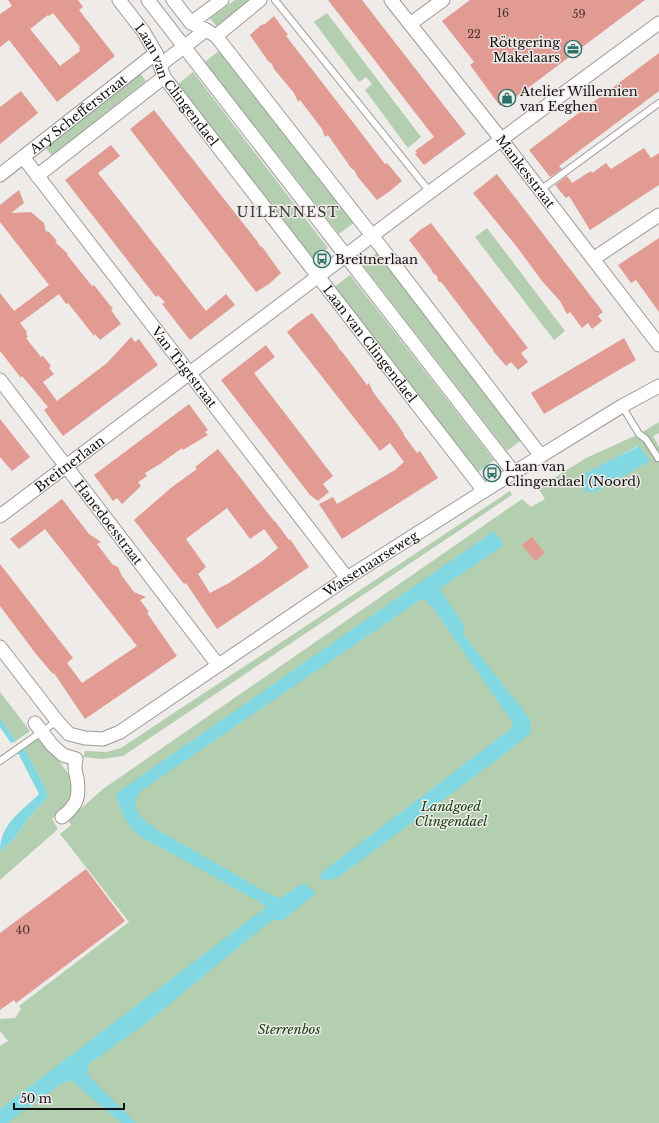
<svg xmlns="http://www.w3.org/2000/svg" width="659" height="1123" font-family="'Libre Baskerville',serif">
	<style>
		.green { fill: #b4cfaf; fill-rule: evenodd }
		.water { fill: #81d8e3 }
		.lines { fill: none; stroke-linecap: round; stroke-linejoin: round }
		.canal { stroke: #81d8e3; stroke-width: 15 }
		.building { fill: #e19b93; fill-rule: evenodd }
		.lane-casing { stroke: #9d9a98; stroke-width: 8 }
		.street-casing { stroke: #9d9a98; stroke-width: 15 }
		.lane { stroke: #fff; stroke-width: 6 }
		.street { stroke: #fff; stroke-width: 13 }
		.labels { text-anchor: middle; dominant-baseline: central; stroke-width: 3; stroke-linejoin: round; paint-order: stroke }
		.number-label { font-size: 11px; fill: #453330 }
		.poi-label { font-size: 13px; fill: #11100f; stroke: #eeebe9; text-anchor: start }
		.street-label { font-size: 13px; fill: #11100f; stroke: #eeebe9 }
		.park-label { font-size: 13px; font-style: italic; fill: #14400d; stroke: #eeebe9 }
		.neighbourhood-label { font-size: 14px; letter-spacing: 1px; fill: #42403e; stroke: #eeebe9 }
	</style>
	<rect width="100%" height="100%" fill="#eeebe9"/>
	<g class="green">
		<path d="M 235,0 L 252,0 L 217,27 L 210,18 Z"/>
		<path d="M 327,13 L 421,137 L 408,148 L 365,90 L 372,84 L 366,77 L 359,82 L 314,22 Z"/>
		<path d="M 221,49 L 355,222 L 339,234 L 205,62 Z"/>
		<path d="M 193,72 L 328,248 L 311,260 L 177,85 Z"/>
		<path d="M 140,73 L 146,81 L 52,156 L 44,146 Z"/>
		<path d="M 487,228 L 565,331 L 554,340 L 475,237 Z"/>
		<path d="M 379,251 L 524,438 L 507,451 L 362,264 Z"/>
		<path d="M 350,275 L 494,460 L 477,473 L 333,288 Z"/>
		<path d="M 659,422 L 659,433 L 653,436 L 659,447 L 659,1123 L 0,1123 L 0,1046 L 8,1041 L 0,1031 L 0,1019 L 15,1018 L 21,1009 L 19,1006 L 129,922 L 60,834 L 71,825 L 68,820 L 103,789 L 522,499 L 531,507 L 545,499 L 538,488 L 586,458 L 639,434 ZM 638,446 L 649,460 L 596,492 L 576,479 Z"/>
		<path d="M 510,491 L 512,495 L 123,756 L 102,759 L 83,757 L 85,751 L 107,752 L 121,748 Z"/>
		<path d="M 0,692 L 30,731 L 16,741 L 0,718 Z"/>
		<path d="M 41,737 L 76,784 C 69,804 68,805 52,819 L 58,829 L 0,880 L 0,851 L 13,840 L 30,816 L 46,799 L 45,787 L 24,748 Z"/>
	</g>
	<g class="water">
		<path d="M 639,446 L 650,461 L 596,492 L 586,492 L 576,478 Z"/>
		<path d="M 494,531 L 504,545 L 435,592 L 434,597 L 530,719 L 531,728 L 530,734 L 498,759 L 336,879 L 322,880 L 320,877 L 322,872 L 512,728 L 513,723 L 434,609 L 424,599 L 417,602 L 141,791 C 126,807 143,820 156,829 L 273,896 L 280,898 L 300,885 L 305,884 L 315,892 L 314,895 L 283,920 L 275,920 L 267,924 L 148,1022 L 90,1063 L 87,1074 L 136,1123 L 121,1123 L 71,1080 L 61,1084 L 7,1123 L 0,1123 L 0,1109 L 265,908 L 264,905 L 258,901 L 140,836 C 125,825 122,810 115,794 Z"/>
		<path d="M 0,718 L 16,741 L 11,743 L 0,727 Z"/>
		<path d="M 24,748 L 45,787 L 47,794 L 46,799 L 30,816 L 13,840 L 0,851 C 0,824 22,811 39,794 L 18,753 Z"/>
	</g>
	<g class="lines">
		<path class="canal" d="M 428,586 L 457,628"/>
	</g>
	<g class="building">
		<path d="M 8,0 L 78,0 L 83,7 L 79,10 L 115,56 L 57,102 L 9,40 L 0,47 L 0,14 L 12,6 ZM 53,13 L 80,47 L 79,48 L 80,51 L 60,66 L 30,29 L 48,15 L 49,16 Z"/>
		<path d="M 328,0 L 362,0 L 466,134 L 424,165 L 415,154 L 417,153 L 415,151 L 434,137 Z"/>
		<path d="M 470,0 L 645,0 L 504,106 L 503,104 L 500,106 L 470,65 L 474,62 L 442,21 Z"/>
		<path d="M 274,16 L 288,35 L 286,36 L 335,99 L 385,164 L 387,163 L 402,181 L 390,191 L 377,200 L 357,176 L 355,171 L 351,168 L 328,135 L 325,137 L 322,129 L 300,100 L 298,102 L 294,93 L 274,69 L 272,64 L 268,61 L 250,35 L 261,25 L 265,24 Z"/>
		<path d="M 659,53 L 659,91 L 559,166 L 562,169 L 550,177 L 529,150 Z"/>
		<path d="M 21,91 L 38,113 L 0,144 L 0,107 Z"/>
		<path d="M 154,110 L 257,241 L 259,245 L 263,248 L 281,273 L 269,284 L 256,292 L 130,129 Z"/>
		<path d="M 111,145 L 120,156 L 98,173 L 142,229 L 206,311 L 226,294 L 235,305 L 190,340 L 162,304 L 165,302 L 158,295 L 156,297 L 65,180 Z"/>
		<path d="M 644,148 L 651,158 L 659,153 L 659,185 L 590,230 L 569,196 L 566,198 L 555,185 L 567,176 L 572,183 L 591,171 L 592,173 L 606,163 L 611,169 Z"/>
		<path d="M 497,174 L 603,312 L 598,316 L 602,321 L 592,329 L 588,323 L 582,328 L 570,312 L 567,314 L 560,301 L 542,281 L 517,247 L 473,193 Z"/>
		<path d="M 19,190 L 24,203 L 11,213 L 31,212 L 44,223 L 46,232 L 48,231 L 57,241 L 55,242 L 67,253 L 68,256 L 92,286 L 94,285 L 113,309 L 111,310 L 121,324 L 100,340 L 95,334 L 94,336 L 68,303 L 66,304 L 59,294 L 20,323 L 27,332 L 26,333 L 28,337 L 26,338 L 41,357 L 43,356 L 51,366 L 49,368 L 54,374 L 43,382 L 57,401 L 107,363 L 131,337 L 135,342 L 139,339 L 158,365 L 63,436 L 44,410 L 48,407 L 22,376 L 21,378 L 0,351 L 0,293 L 14,311 L 49,285 L 0,222 L 0,205 Z"/>
		<path d="M 431,223 L 528,348 L 521,353 L 528,362 L 518,370 L 511,362 L 506,366 L 494,352 L 492,348 L 488,344 L 486,341 L 442,283 L 438,281 L 437,276 L 433,273 L 431,269 L 409,240 L 420,230 Z"/>
		<path d="M 659,238 L 659,312 L 636,280 L 631,283 L 618,265 Z"/>
		<path d="M 312,313 L 337,345 L 339,349 L 343,353 L 367,385 L 369,383 L 373,392 L 395,421 L 404,434 L 403,434 L 417,453 L 420,451 L 438,478 L 342,539 L 319,504 L 333,497 L 337,504 L 395,470 L 404,462 L 390,443 L 380,451 L 287,332 L 299,322 Z"/>
		<path d="M 624,338 L 636,360 L 544,414 L 531,393 Z"/>
		<path d="M 266,345 L 275,357 L 254,373 L 333,476 L 323,484 L 329,492 L 318,501 L 310,495 L 221,380 Z"/>
		<path d="M 189,404 L 208,430 L 205,432 L 208,435 L 183,450 L 182,448 L 160,464 L 145,473 L 147,476 L 138,482 L 141,486 L 122,504 L 117,498 L 113,501 L 94,475 Z"/>
		<path d="M 0,419 L 30,457 L 12,471 L 0,457 Z"/>
		<path d="M 218,449 L 274,521 L 275,521 L 289,540 L 290,539 L 309,567 L 217,629 L 186,583 L 184,584 L 134,520 L 172,487 L 197,469 L 195,467 ZM 227,508 L 250,539 L 264,529 L 278,548 L 262,561 L 229,583 L 210,593 L 198,574 L 206,567 L 186,539 Z"/>
		<path d="M 62,499 L 89,534 L 101,542 L 97,544 L 112,564 L 118,567 L 122,576 L 134,592 L 146,597 L 140,600 L 149,612 L 147,613 L 177,656 L 85,719 L 54,673 L 53,674 L 36,654 L 0,606 L 0,564 L 73,658 L 67,663 L 82,683 L 137,646 L 45,529 L 19,549 L 10,539 Z"/>
		<path d="M 532,537 L 545,553 L 535,561 L 522,545 Z"/>
		<path d="M 86,869 L 125,921 L 16,1003 L 14,1000 L 0,1010 L 0,933 Z"/>
	</g>
	<g class="lines">
		<defs>
			<g id="lane">
				<path d="M 275,0 L 430,192"/>
				<path d="M 539,191 L 659,103"/>
				<path d="M 622,406 L 639,434 L 646,439 L 658,458"/>
				<path d="M 0,761 L 57,721"/>
			</g>
			<g id="street">
				<path id="s1" d="M 119,0 L 143,31 L 156,53 L 164,77 L 484,491"/>
				<path d="M 148,0 L 514,473"/>
				<path d="M 173,0 L 191,23 L 206,30 L 216,36 L 381,247 L 541,456"/>
				<path id="s2" d="M 391,0 L 501,139 L 659,345"/>
				<path d="M 191,23 L 222,0"/>
				<path d="M 410,24 L 443,0"/>
				<path d="M 216,36 L 260,0"/>
				<path d="M 160,65 L 206,30"/>
				<path id="s3" d="M 23,157 L 347,578"/>
				<path id="s4" d="M 0,175 L 156,53"/>
				<path d="M 37,176 L 164,77"/>
				<path d="M 593,259 L 659,215"/>
				<path id="s5" d="M 0,380 L 218,665"/>
				<path id="s6" d="M 0,516 L 430,192 L 659,23"/>
				<path id="s7" d="M 0,647 L 57,721 L 69,734 L 85,738 L 103,739 L 120,732 L 347,578 L 484,491 L 622,406 L 659,386"/>
				<path d="M 35,723 L 52,745 L 63,755 L 76,759 C 74,766 75,772 77,778 C 80,798 77,805 62,817"/>
			</g>
		</defs>
		<use href="#lane" class="lane-casing"/>
		<use href="#street" class="street-casing"/>
		<use href="#lane" class="lane"/>
		<use href="#street" class="street"/>
	</g>
	<defs>
		<symbol id="office-ring" viewBox="-11 -11 22 22"><circle r="9.5" fill="#eeebe9" stroke="#2a7269" stroke-width="1.5"/><path d="M-6-3h4V-5.5h4V-3h4V5H-6ZM-1-4.5V-3h2v-1.5ZM-6 0V1H6V0Z" fill="#2a7269"/></symbol>
		<symbol id="shop-ring" viewBox="-11 -11 22 22"><circle r="9.5" fill="#eeebe9" stroke="#2a7269" stroke-width="1.5"/><path d="M-5-2.5h2.3a2.7 3.5 0 0 1 5.4 0H5L5.5 6h-11ZM-1.5-2.5h3a1.5 2.3 0 0 0-3 0Z" fill="#2a7269"/></symbol>
		<symbol id="bus-ring" viewBox="-11 -11 22 22"><circle r="9.5" fill="#eeebe9" stroke="#2a7269" stroke-width="1.5"/><path d="M-5-6H5V4H4V6H2V4H-2V6H-4V4H-5ZM-3.5-4V0h7V-4ZM-3.5 1.2v1.5H-2V1.2ZM2 1.2v1.5H3.5V1.2Z" fill="#2a7269"/></symbol>
	</defs>
	<g fill-rule="evenodd">
		<use href="#office-ring" x="563" y="39" width="20" height="20"/>
		<use href="#shop-ring" x="497" y="88" width="20" height="20"/>
		<use href="#bus-ring" x="312" y="249" width="20" height="20"/>
		<use href="#bus-ring" x="482" y="463" width="20" height="20"/>
	</g>
	<g class="labels">
		<g class="number-label">
			<text x="503" y="13">16</text>
			<text x="579" y="14">59</text>
			<text x="474" y="34">22</text>
			<text x="23" y="930">40</text>
		</g>
		<g class="poi-label">
			<text x="560" y="42" text-anchor="end">Röttgering<tspan x="560" dy="15">Makelaars</tspan></text>
			<text x="520" y="91">Atelier Willemien<tspan x="520" dy="15">van Eeghen</tspan></text>
			<text x="335" y="259">Breitnerlaan</text>
			<text x="505" y="466">Laan van<tspan x="505" dy="15">Clingendael (Noord)</tspan></text>
		</g>
		<g class="street-label">
			<text stroke="none"><textPath href="#s1" startOffset="103">Laan van Clingendael</textPath></text>
			<text stroke="none"><textPath href="#s4" startOffset="99">Ary Schefferstraat</textPath></text>
			<text stroke="none"><textPath href="#s2" startOffset="218">Mankesstraat</textPath></text>
			<text stroke="none"><textPath href="#s1" startOffset="427">Laan van Clingendael</textPath></text>
			<text stroke="none"><textPath href="#s3" startOffset="265">Van Trigtstraat</textPath></text>
			<text stroke="none"><textPath href="#s6" startOffset="87">Breitnerlaan</textPath></text>
			<text stroke="none"><textPath href="#s5" startOffset="179">Hanedoesstraat</textPath></text>
			<text stroke="none"><textPath href="#s7" startOffset="466">Wassenaarseweg</textPath></text>
		</g>
		<g class="park-label">
			<text x="451" y="806">Landgoed<tspan x="451" dy="15">Clingendael</tspan></text>
			<text x="289" y="1029">Sterrenbos</text>
		</g>
		<g class="neighbourhood-label">
			<text x="288" y="212">UILENNEST</text>
		</g>
	</g>
	<path d="M14 1103v6h110v-6" fill="none" stroke="#11100f" stroke-width="2"/>
	<text x="20" y="1103" font-size="12" fill="#11100f" stroke="#eeebe9" stroke-width="3" paint-order="stroke">50 m</text>
</svg>
